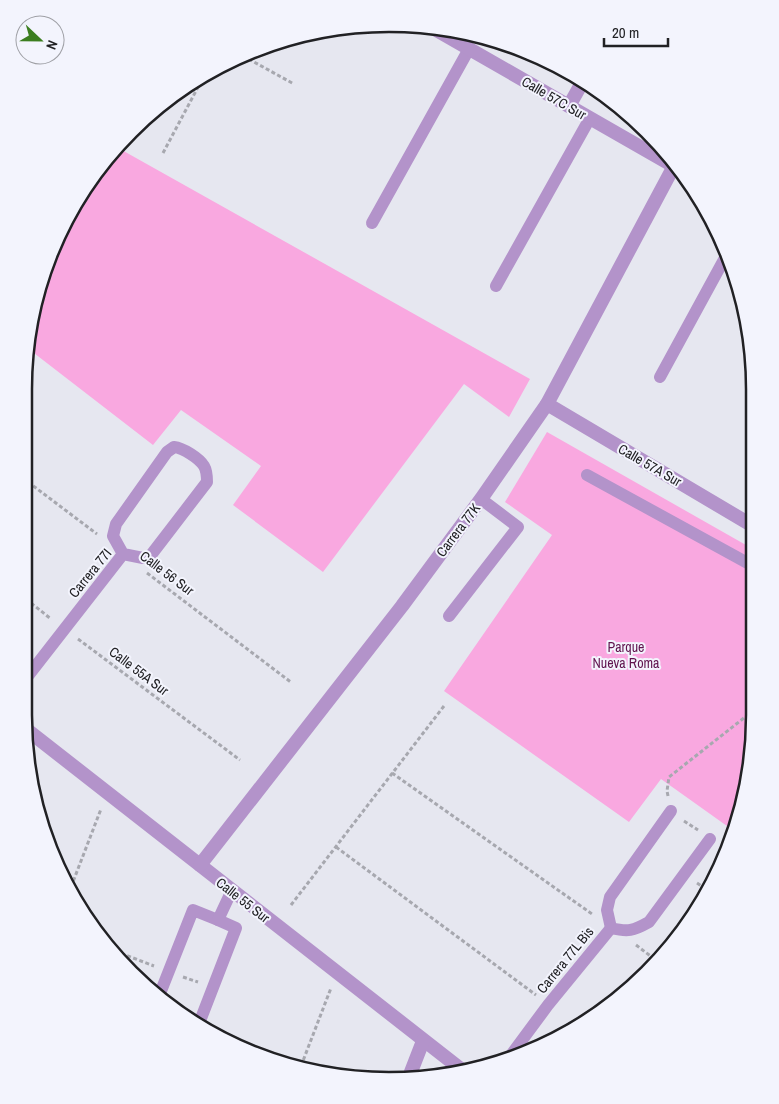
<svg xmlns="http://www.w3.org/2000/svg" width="779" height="1104" font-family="'Archivo Narrow',sans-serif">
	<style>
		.green { fill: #f9a8e0 }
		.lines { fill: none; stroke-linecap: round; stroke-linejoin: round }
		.path { stroke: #a7a8af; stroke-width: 3; stroke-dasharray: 4 2.5; stroke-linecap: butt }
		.service { stroke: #b393ca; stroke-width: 12 }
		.minor { stroke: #b393ca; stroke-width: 14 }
		.tertiary { stroke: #b393ca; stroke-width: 14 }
		.labels { text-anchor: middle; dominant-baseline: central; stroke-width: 4; stroke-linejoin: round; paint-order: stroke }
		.street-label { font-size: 14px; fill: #212124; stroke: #f3f4fd }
		.park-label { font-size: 14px; fill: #60134e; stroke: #f3f4fd }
		.rim { fill: none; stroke: #212124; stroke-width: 2.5 }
	</style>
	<rect width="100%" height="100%" fill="#e6e7f0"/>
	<g class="green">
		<path d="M 120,149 L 530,379 L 509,417 L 464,384 L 323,572 L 233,505 L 261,466 L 181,410 L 153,445 L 30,350 L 31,318 L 73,207 Z"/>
		<path d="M 547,432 L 753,549 L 754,738 L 743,809 L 734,831 L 661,779 L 629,822 L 444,691 L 552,535 L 505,502 Z"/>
		<path d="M 730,843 L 719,873 L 707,876 Z"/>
	</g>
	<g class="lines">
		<g class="path">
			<path d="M 243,56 L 294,84"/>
			<path d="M 163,153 L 205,74"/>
			<path d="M 28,482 L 97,534"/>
			<path d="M 147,573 L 292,683"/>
			<path d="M 26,599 L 51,619"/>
			<path d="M 78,639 L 240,760"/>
			<path d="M 392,773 L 592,914"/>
			<path d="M 668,796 L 667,791 L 669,777 L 754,710"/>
			<path d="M 684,821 L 698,830"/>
			<path d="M 336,847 L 536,995"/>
			<path d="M 697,883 L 709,891"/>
			<path d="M 71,887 L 101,809"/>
			<path d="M 291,905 L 444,706"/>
			<path d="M 636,945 L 657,961"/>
			<path d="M 115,951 L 154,966"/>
			<path d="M 183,977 L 198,982"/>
			<path d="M 301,1066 L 331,988"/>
		</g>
		<g class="service">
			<path d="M 372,223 L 469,49"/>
			<path d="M 496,286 L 590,118"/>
			<path d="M 660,377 L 726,256"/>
			<path d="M 587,475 L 753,566"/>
			<path d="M 449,616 L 518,527 L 481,499"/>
			<path d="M 24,681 L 123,554 L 143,558 L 151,555 L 207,482 C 207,476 207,471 204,466 C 199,458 183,448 174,447 L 167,452 L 116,524 L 113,536 L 123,554"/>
			<path d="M 611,928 L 607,910 L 610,897 L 671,811"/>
			<path d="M 159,996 L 193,910 L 218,920"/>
			<path d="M 200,1021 L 236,928 L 218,920 L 232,890"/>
			<path d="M 511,1055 L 548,1005 L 611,928 C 628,932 633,931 649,922 L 710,839"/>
		</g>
		<g class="minor">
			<path d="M 569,106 L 583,81"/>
			<path d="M 547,404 L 753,526"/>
			<path d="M 26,729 L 462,1070"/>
			<path d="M 200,865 L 402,606 L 481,499 L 547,404 L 674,166"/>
			<path d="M 409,1077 L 423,1041"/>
		</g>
		<path class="tertiary" d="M 431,27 L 677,168"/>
	</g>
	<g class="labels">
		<g class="street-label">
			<text transform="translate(554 98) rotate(30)">Calle 57C Sur</text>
			<text transform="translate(650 465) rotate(30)">Calle 57A Sur</text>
			<text transform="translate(458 530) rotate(-53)">Carrera 77K</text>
			<text transform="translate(90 573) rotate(-51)">Carrera 77I</text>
			<text transform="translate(167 573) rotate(37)">Calle 56 Sur</text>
			<text transform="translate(139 671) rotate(37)">Calle 55A Sur</text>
			<text transform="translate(243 900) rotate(38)">Calle 55 Sur</text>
			<text transform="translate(565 960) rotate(-51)">Carrera 77L Bis</text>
		</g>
		<g class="park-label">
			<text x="626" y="647">Parque<tspan x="626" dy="16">Nueva Roma</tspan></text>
		</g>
	</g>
	<path d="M0 0H779V1104H0ZM389 32H389A357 357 0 0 1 746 389V715A357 357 0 0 1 389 1072H389A357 357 0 0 1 32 715V389A357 357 0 0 1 389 32Z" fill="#f3f4fd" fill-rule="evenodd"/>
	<path class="rim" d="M389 32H389A357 357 0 0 1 746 389V715A357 357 0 0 1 389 1072H389A357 357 0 0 1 32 715V389A357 357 0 0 1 389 32Z"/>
	<g transform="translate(40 40) rotate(112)"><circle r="24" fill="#f3f4fd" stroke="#9fa0a6"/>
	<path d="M0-4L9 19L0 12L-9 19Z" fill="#3c7e20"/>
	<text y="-8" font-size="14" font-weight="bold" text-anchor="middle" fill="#212124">N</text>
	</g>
	<path d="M604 38v8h64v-8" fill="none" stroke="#212124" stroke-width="2.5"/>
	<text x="612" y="38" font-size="15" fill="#212124" stroke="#f3f4fd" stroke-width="4" paint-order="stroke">20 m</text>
</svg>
